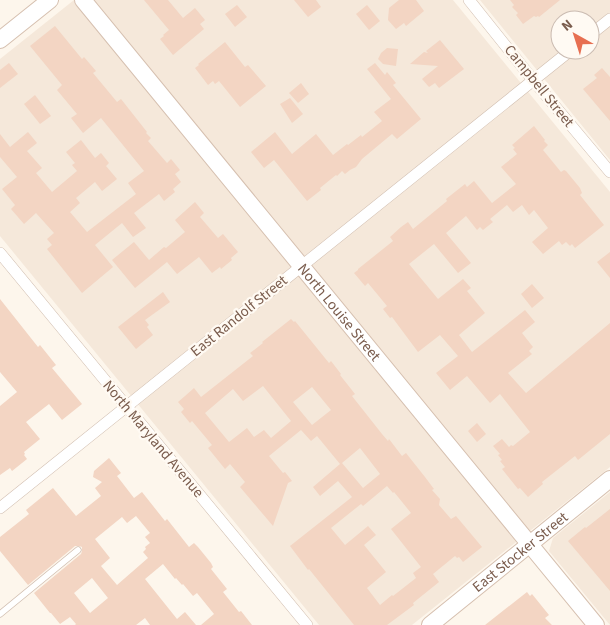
<svg xmlns="http://www.w3.org/2000/svg" width="610" height="625" font-family="'Source Sans 3',sans-serif">
	<style>
		.residential { fill: #f5e8da; fill-rule: evenodd }
		.building { fill: #f3d5c3; fill-rule: evenodd }
		.lines { fill: none; stroke-linecap: round; stroke-linejoin: round }
		.lane-casing { stroke: #d1beb0; stroke-width: 7 }
		.street-casing { stroke: #d1beb0; stroke-width: 12 }
		.secondary-casing { stroke: #d6c0b0; stroke-width: 18 }
		.lane { stroke: #fff; stroke-width: 5.5 }
		.street { stroke: #fff; stroke-width: 11 }
		.secondary { stroke: #fff; stroke-width: 16 }
		.labels { text-anchor: middle; dominant-baseline: central; stroke-width: 4.5; stroke-linejoin: round; paint-order: stroke }
		.street-label { font-size: 15px; fill: #7a5c4d; stroke: #fffaf3 }
	</style>
	<rect width="100%" height="100%" fill="#fdf6ec"/>
	<g class="residential">
		<path d="M 74,0 L 453,0 L 610,192 L 610,467 L 412,625 L 319,625 L 0,236 L 0,59 Z"/>
		<path d="M 480,0 L 610,0 L 610,160 ZM 560,20 L 590,20 L 590,50 L 560,50 Z"/>
		<path d="M 610,492 L 610,625 L 549,551 L 553,538 Z"/>
	</g>
	<g class="building">
		<path d="M 144,0 L 168,0 L 183,18 L 195,8 L 205,20 L 200,24 L 204,29 L 173,55 L 160,39 L 164,36 L 163,35 L 169,30 Z"/>
		<path d="M 294,0 L 316,0 L 321,7 L 308,17 Z"/>
		<path d="M 399,0 L 416,0 L 424,11 L 406,26 L 404,23 L 396,29 L 388,20 L 389,8 Z"/>
		<path d="M 510,0 L 560,0 L 539,17 L 538,16 L 536,17 L 534,16 L 523,24 L 516,15 L 518,13 L 512,7 L 514,5 Z"/>
		<path d="M 237,5 L 247,17 L 235,27 L 225,14 Z"/>
		<path d="M 367,5 L 380,21 L 369,30 L 356,14 Z"/>
		<path d="M 55,26 L 82,59 L 84,57 L 96,71 L 93,73 L 117,102 L 121,99 L 147,132 L 146,133 L 151,138 L 148,141 L 167,163 L 171,159 L 180,170 L 175,174 L 181,182 L 173,189 L 175,192 L 164,201 L 159,194 L 134,213 L 146,228 L 133,237 L 122,223 L 95,245 L 113,267 L 82,293 L 47,249 L 52,245 L 47,239 L 54,233 L 36,213 L 24,224 L 11,209 L 15,205 L 2,189 L 17,177 L 0,157 L 0,134 L 10,147 L 28,132 L 37,143 L 27,151 L 42,168 L 36,173 L 52,192 L 77,171 L 72,165 L 75,163 L 66,152 L 81,140 L 95,158 L 101,153 L 109,163 L 106,166 L 117,179 L 102,191 L 95,182 L 76,198 L 80,203 L 70,212 L 87,232 L 136,194 L 128,183 L 144,171 L 101,118 L 83,133 L 71,118 L 77,114 L 57,90 L 62,85 L 30,46 Z"/>
		<path d="M 440,40 L 464,69 L 439,88 L 435,83 L 429,87 L 422,79 L 438,66 L 410,64 L 424,52 L 428,53 L 426,51 Z"/>
		<path d="M 225,42 L 245,67 L 248,65 L 266,86 L 240,107 L 219,81 L 215,84 L 213,81 L 208,85 L 195,68 L 199,65 L 198,64 Z"/>
		<path d="M 387,48 L 398,49 L 396,66 L 383,64 L 378,59 L 381,53 Z"/>
		<path d="M 9,63 L 18,74 L 0,88 L 0,70 Z"/>
		<path d="M 375,63 L 385,75 L 387,72 L 396,83 L 393,85 L 421,119 L 397,139 L 392,134 L 362,159 L 356,167 L 350,170 L 345,174 L 342,171 L 337,176 L 336,175 L 320,188 L 321,190 L 307,201 L 274,160 L 264,168 L 251,152 L 275,132 L 292,154 L 316,134 L 333,155 L 347,144 L 348,145 L 361,135 L 362,137 L 382,121 L 374,112 L 391,99 L 367,69 Z"/>
		<path d="M 602,68 L 610,77 L 610,121 L 583,89 L 597,78 L 594,75 Z"/>
		<path d="M 301,83 L 309,94 L 298,103 L 289,93 Z"/>
		<path d="M 35,95 L 51,116 L 40,124 L 24,104 Z"/>
		<path d="M 290,98 L 303,114 L 292,123 L 280,104 Z"/>
		<path d="M 534,126 L 545,140 L 544,141 L 548,145 L 543,150 L 561,172 L 564,170 L 566,171 L 580,188 L 582,193 L 580,195 L 604,225 L 575,248 L 572,244 L 570,246 L 566,242 L 562,245 L 559,241 L 543,254 L 532,242 L 548,228 L 534,210 L 529,215 L 522,205 L 513,212 L 507,205 L 490,219 L 493,222 L 483,230 L 480,227 L 477,230 L 466,216 L 446,233 L 471,263 L 458,273 L 434,244 L 409,264 L 438,299 L 463,279 L 471,288 L 467,291 L 485,313 L 459,335 L 472,352 L 525,310 L 535,322 L 522,333 L 533,347 L 529,351 L 532,354 L 508,373 L 526,393 L 610,323 L 610,434 L 578,460 L 575,456 L 542,482 L 543,484 L 528,497 L 520,488 L 518,489 L 502,469 L 505,467 L 500,461 L 502,460 L 498,455 L 500,454 L 493,446 L 502,439 L 509,447 L 511,445 L 513,446 L 530,432 L 500,394 L 490,403 L 467,376 L 450,390 L 436,373 L 458,356 L 440,335 L 418,352 L 392,317 L 390,318 L 383,309 L 387,306 L 368,283 L 365,286 L 354,273 L 358,270 L 358,269 L 393,241 L 390,237 L 401,227 L 408,222 L 413,229 L 447,201 L 446,199 L 465,184 L 467,187 L 474,181 L 492,203 L 516,184 L 501,167 L 517,154 L 513,149 L 515,148 L 512,145 Z"/>
		<path d="M 195,202 L 204,213 L 200,217 L 218,238 L 223,234 L 238,252 L 231,258 L 232,260 L 221,269 L 220,267 L 212,273 L 199,257 L 177,274 L 167,262 L 135,288 L 112,260 L 134,242 L 149,260 L 164,247 L 166,248 L 185,232 L 175,220 Z"/>
		<path d="M 610,252 L 610,278 L 597,262 Z"/>
		<path d="M 532,284 L 544,298 L 532,308 L 521,294 Z"/>
		<path d="M 163,292 L 170,302 L 145,320 L 149,325 L 147,327 L 153,335 L 136,349 L 118,327 Z"/>
		<path d="M 0,299 L 38,347 L 40,345 L 56,365 L 52,368 L 82,404 L 62,420 L 49,404 L 26,422 L 40,439 L 24,452 L 25,454 L 24,455 L 27,459 L 12,471 L 10,468 L 0,475 L 0,406 L 17,392 L 0,372 Z"/>
		<path d="M 291,319 L 294,322 L 295,321 L 329,363 L 331,361 L 341,374 L 340,375 L 355,394 L 352,396 L 382,434 L 388,441 L 389,439 L 402,456 L 406,453 L 425,477 L 434,489 L 432,490 L 440,499 L 439,505 L 451,519 L 456,516 L 482,547 L 463,562 L 459,557 L 457,558 L 455,556 L 433,574 L 439,582 L 413,603 L 414,605 L 387,625 L 354,625 L 309,569 L 308,570 L 290,546 L 352,497 L 338,481 L 320,496 L 313,487 L 340,464 L 317,436 L 311,441 L 301,430 L 269,456 L 283,473 L 285,472 L 292,481 L 288,483 L 273,526 L 240,487 L 245,482 L 230,464 L 225,469 L 208,448 L 212,445 L 192,421 L 190,423 L 181,412 L 184,409 L 178,402 L 185,396 L 194,388 L 201,397 L 253,356 L 250,353 L 263,343 L 262,342 ZM 263,386 L 291,421 L 271,438 L 264,430 L 254,437 L 247,428 L 229,442 L 205,413 L 233,389 L 243,401 ZM 312,387 L 331,410 L 312,425 L 293,402 ZM 360,448 L 380,474 L 363,488 L 342,463 ZM 387,486 L 393,493 L 394,492 L 411,513 L 391,529 L 421,567 L 413,573 L 416,578 L 393,596 L 392,595 L 380,605 L 367,588 L 386,572 L 364,545 L 376,535 L 368,526 L 345,545 L 331,528 L 361,504 L 363,506 Z"/>
		<path d="M 477,423 L 486,434 L 477,442 L 468,431 Z"/>
		<path d="M 109,458 L 121,473 L 117,476 L 134,498 L 142,492 L 165,521 L 167,519 L 189,547 L 194,543 L 198,547 L 211,563 L 213,567 L 211,569 L 227,589 L 223,592 L 239,612 L 241,611 L 252,625 L 201,625 L 214,614 L 197,593 L 193,596 L 183,584 L 182,585 L 176,578 L 175,579 L 163,564 L 145,579 L 177,619 L 185,612 L 196,625 L 150,625 L 145,618 L 136,625 L 75,625 L 76,624 L 70,617 L 60,624 L 51,613 L 50,613 L 34,593 L 81,554 L 82,551 L 82,547 L 79,546 L 75,546 L 28,585 L 0,551 L 0,537 L 29,514 L 26,510 L 53,488 L 76,516 L 101,496 L 95,488 L 102,482 L 93,477 L 94,471 ZM 136,516 L 150,533 L 145,537 L 150,543 L 145,547 L 146,549 L 143,552 L 148,558 L 117,585 L 101,566 L 110,558 L 95,539 L 122,517 L 127,523 ZM 92,578 L 108,598 L 90,613 L 74,593 Z"/>
		<path d="M 610,509 L 610,591 L 568,541 L 585,527 L 586,528 Z"/>
		<path d="M 527,592 L 530,596 L 532,594 L 549,615 L 545,618 L 552,625 L 485,625 Z"/>
	</g>
	<g class="lines">
		<defs>
			<path id="lane" d="M 0,614 L 78,550"/>
			<g id="street">
				<path d="M 469,0 L 533,80 L 610,172"/>
				<path d="M 590,35 L 610,19"/>
				<path d="M 0,253 L 307,625"/>
				<path d="M 0,508 L 571,50"/>
			</g>
			<g id="secondary">
				<path id="s1" d="M 83,0 L 596,625"/>
				<path d="M 0,40 L 50,0"/>
				<path id="s2" d="M 430,625 L 610,479"/>
			</g>
		</defs>
		<use href="#lane" class="lane-casing"/>
		<use href="#street" class="street-casing"/>
		<use href="#secondary" class="secondary-casing"/>
		<use href="#lane" class="lane"/>
		<use href="#street" class="street"/>
		<use href="#secondary" class="secondary"/>
	</g>
	<g class="labels">
		<g class="street-label">
			<text transform="translate(539 86) rotate(51)">Campbell Street</text>
			<text stroke="none"><textPath href="#s1" startOffset="404">North Louise Street</textPath></text>
			<text transform="translate(239 316) rotate(-39)">East Randolf Street</text>
			<text transform="translate(153 439) rotate(50)">North Maryland Avenue</text>
			<text stroke="none"><textPath href="#s2" startOffset="116">East Stocker Street</textPath></text>
		</g>
	</g>
	<g transform="translate(575 35) rotate(321)"><circle r="24" fill="#fffaf3" stroke="#cabbb1"/>
	<path d="M0-4L9 19L0 12L-9 19Z" fill="#e76f51"/>
	<text y="-8" font-size="14" font-weight="bold" text-anchor="middle" fill="#7a5c4d">N</text>
	</g>
</svg>
